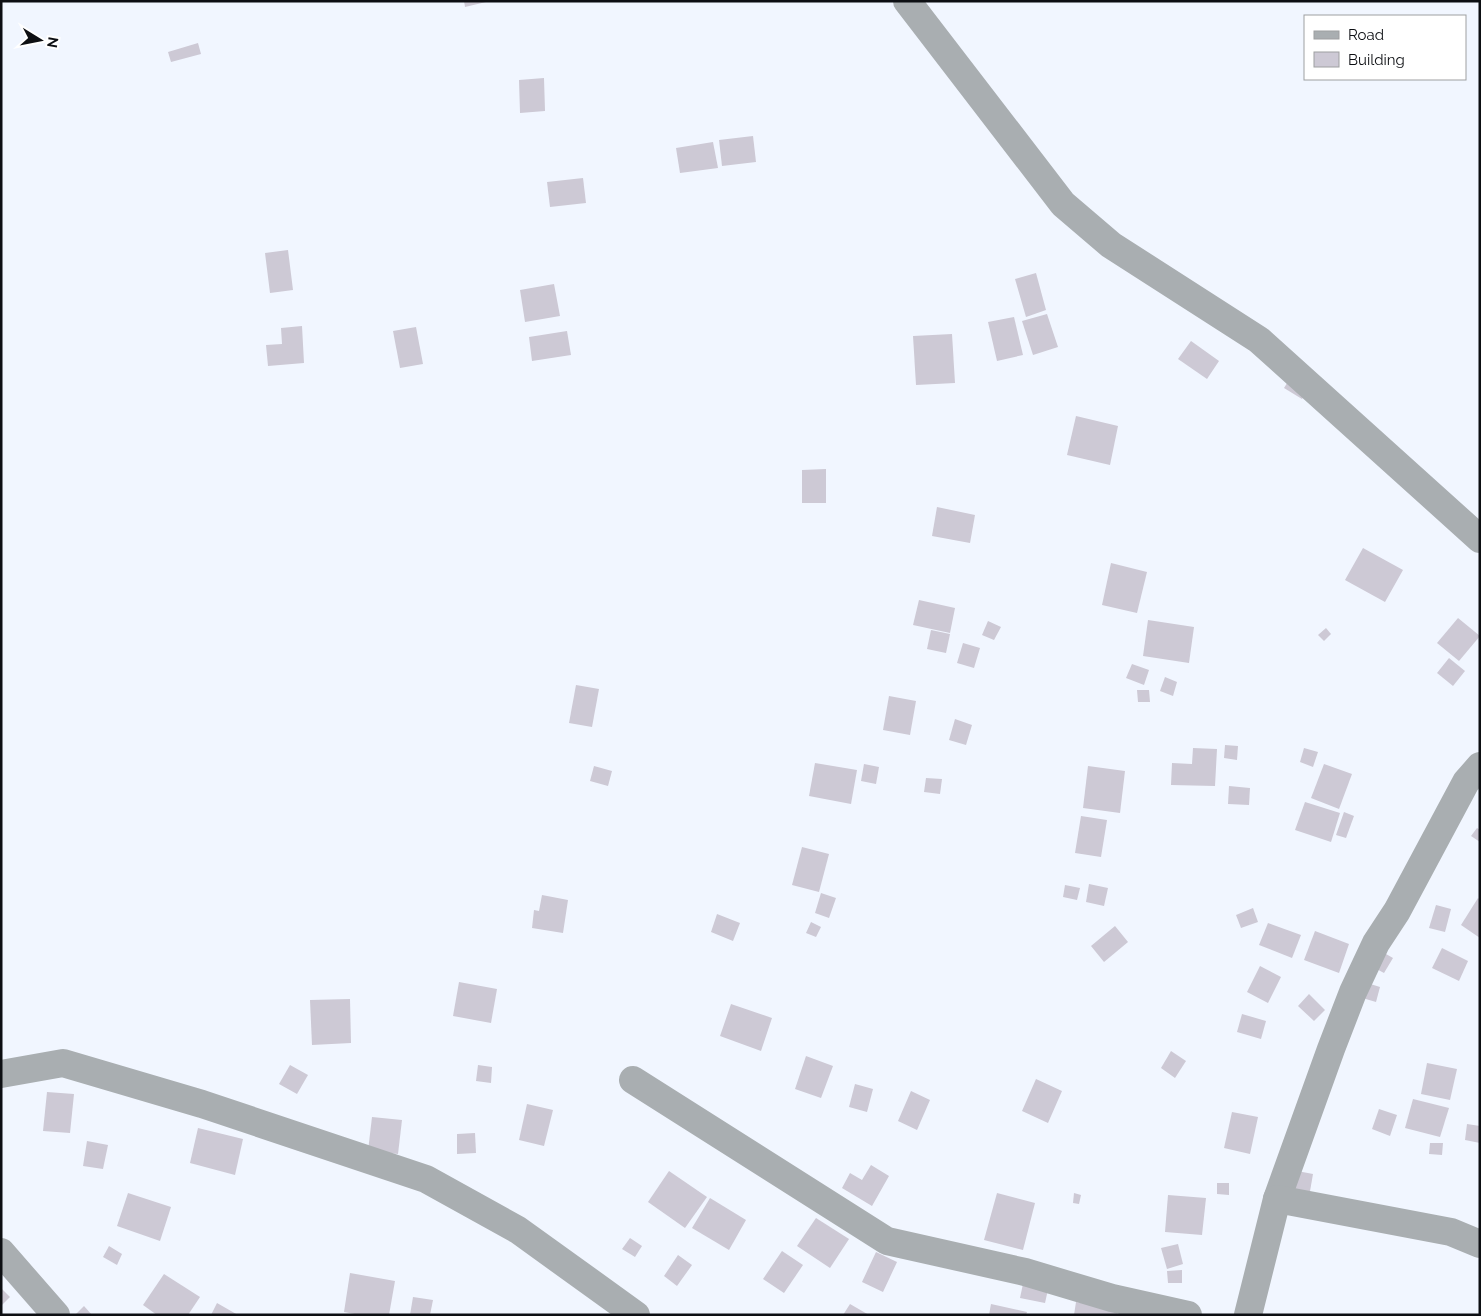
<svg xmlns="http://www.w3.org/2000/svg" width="1481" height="1316" font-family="Raleway,sans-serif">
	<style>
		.building { fill: #cdc9d5 }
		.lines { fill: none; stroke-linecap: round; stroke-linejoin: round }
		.minor { stroke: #a9aeb1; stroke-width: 28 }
	</style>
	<rect width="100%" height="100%" fill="#f1f6ff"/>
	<g class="building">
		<path d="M 464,1 L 486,1 L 486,2 L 465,7 Z"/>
		<path d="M 198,43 L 201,54 L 171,62 L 168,52 Z"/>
		<path d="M 544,78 L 545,111 L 520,113 L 519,80 Z"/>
		<path d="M 753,136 L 756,162 L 722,166 L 719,140 Z"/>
		<path d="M 713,142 L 718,168 L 680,173 L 676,148 Z"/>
		<path d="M 583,178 L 586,203 L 550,207 L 547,182 Z"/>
		<path d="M 288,250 L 293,290 L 270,293 L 265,253 Z"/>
		<path d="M 1036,273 L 1046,310 L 1026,317 L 1015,279 Z"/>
		<path d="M 554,284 L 560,316 L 525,322 L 520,290 Z"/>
		<path d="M 1047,314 L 1058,347 L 1033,355 L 1022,321 Z"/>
		<path d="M 1014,317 L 1023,355 L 997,361 L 988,322 Z"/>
		<path d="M 302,326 L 304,363 L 268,366 L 266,345 L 282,344 L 281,328 Z"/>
		<path d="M 416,327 L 423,364 L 400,368 L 393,331 Z"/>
		<path d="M 567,331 L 571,355 L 532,361 L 529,337 Z"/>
		<path d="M 952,334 L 955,383 L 916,385 L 913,336 Z"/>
		<path d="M 1191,341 L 1219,361 L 1207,379 L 1178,359 Z"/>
		<path d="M 1292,375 L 1309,387 L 1302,399 L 1284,388 Z"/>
		<path d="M 1076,416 L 1118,426 L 1110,465 L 1067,455 Z"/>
		<path d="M 826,469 L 826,503 L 802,503 L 802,470 Z"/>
		<path d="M 937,507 L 975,515 L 970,543 L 932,536 Z"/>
		<path d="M 1363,548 L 1403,570 L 1385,602 L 1345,580 Z"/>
		<path d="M 1111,563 L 1147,572 L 1137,613 L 1102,605 Z"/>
		<path d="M 919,600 L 955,608 L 950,633 L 913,625 Z"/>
		<path d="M 1458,618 L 1480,636 L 1459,661 L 1437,643 Z"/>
		<path d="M 1148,620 L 1194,627 L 1189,663 L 1143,656 Z"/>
		<path d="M 988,621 L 1001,627 L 994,640 L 982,635 Z"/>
		<path d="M 1326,628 L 1331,634 L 1324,641 L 1318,635 Z"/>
		<path d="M 931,630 L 950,634 L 946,653 L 927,649 Z"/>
		<path d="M 963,643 L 980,648 L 974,668 L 957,663 Z"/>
		<path d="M 1449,658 L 1465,671 L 1453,686 L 1437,673 Z"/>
		<path d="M 1132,664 L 1149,670 L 1144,685 L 1126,678 Z"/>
		<path d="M 1165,677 L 1177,682 L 1173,696 L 1160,691 Z"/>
		<path d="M 576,685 L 599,689 L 592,727 L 569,723 Z"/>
		<path d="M 1137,690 L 1149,690 L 1150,702 L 1138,702 Z"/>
		<path d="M 889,696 L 916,701 L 910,735 L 883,730 Z"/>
		<path d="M 955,719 L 972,725 L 966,745 L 949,740 Z"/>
		<path d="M 1225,745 L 1238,746 L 1237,760 L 1224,758 Z"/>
		<path d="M 1193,748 L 1217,749 L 1215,786 L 1171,785 L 1172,763 L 1192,764 Z"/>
		<path d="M 1304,748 L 1318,752 L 1313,767 L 1300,762 Z"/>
		<path d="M 815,763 L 857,770 L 851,804 L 809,796 Z"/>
		<path d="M 864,764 L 879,767 L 876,784 L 861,781 Z"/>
		<path d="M 1324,764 L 1352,774 L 1339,809 L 1311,798 Z"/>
		<path d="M 594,766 L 612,771 L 608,786 L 590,781 Z"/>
		<path d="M 1088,766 L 1125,771 L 1120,813 L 1083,808 Z"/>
		<path d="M 926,778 L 942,779 L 940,794 L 924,792 Z"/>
		<path d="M 1229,786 L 1250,788 L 1249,805 L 1228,804 Z"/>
		<path d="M 1305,802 L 1340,813 L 1331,842 L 1295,830 Z"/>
		<path d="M 1344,812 L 1354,816 L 1346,838 L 1336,835 Z"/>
		<path d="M 1081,816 L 1107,820 L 1101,857 L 1075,853 Z"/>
		<path d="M 1477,828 L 1480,830 L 1480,842 L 1471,836 Z"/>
		<path d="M 802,847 L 829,854 L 819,892 L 792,885 Z"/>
		<path d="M 1089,884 L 1108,888 L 1104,906 L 1086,902 Z"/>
		<path d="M 1065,885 L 1080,888 L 1077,900 L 1063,897 Z"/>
		<path d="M 821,893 L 836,898 L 829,918 L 815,913 Z"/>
		<path d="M 542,895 L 568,900 L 563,933 L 532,928 L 534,910 L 539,911 Z"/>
		<path d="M 1478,898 L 1480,900 L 1480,938 L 1461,925 Z"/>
		<path d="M 1436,905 L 1451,909 L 1445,932 L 1429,928 Z"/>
		<path d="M 1253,908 L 1258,922 L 1241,928 L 1236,915 Z"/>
		<path d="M 717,914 L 740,923 L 733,941 L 711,932 Z"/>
		<path d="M 811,922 L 821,927 L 816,937 L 806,933 Z"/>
		<path d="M 1268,923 L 1301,935 L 1292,958 L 1259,945 Z"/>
		<path d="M 1115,926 L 1128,942 L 1104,962 L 1091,946 Z"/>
		<path d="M 1315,931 L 1349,944 L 1339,973 L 1304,960 Z"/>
		<path d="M 1442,948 L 1468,961 L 1459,981 L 1432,968 Z"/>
		<path d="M 1379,950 L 1393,958 L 1384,973 L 1371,966 Z"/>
		<path d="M 1260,966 L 1281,977 L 1268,1003 L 1247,992 Z"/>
		<path d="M 459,982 L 497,989 L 491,1023 L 453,1016 Z"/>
		<path d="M 1364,982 L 1380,987 L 1376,1002 L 1359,997 Z"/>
		<path d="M 1309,994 L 1325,1010 L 1314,1021 L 1298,1006 Z"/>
		<path d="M 350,999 L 351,1043 L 312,1045 L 310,1000 Z"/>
		<path d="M 731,1004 L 772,1018 L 761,1051 L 720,1036 Z"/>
		<path d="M 1242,1014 L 1266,1021 L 1261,1039 L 1237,1032 Z"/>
		<path d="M 1171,1051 L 1186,1061 L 1175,1078 L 1161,1068 Z"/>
		<path d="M 806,1056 L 833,1066 L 821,1098 L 795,1089 Z"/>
		<path d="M 1427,1063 L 1457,1069 L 1450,1100 L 1421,1094 Z"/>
		<path d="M 290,1065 L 308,1075 L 297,1094 L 279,1084 Z"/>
		<path d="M 478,1065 L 492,1067 L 491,1083 L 476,1081 Z"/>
		<path d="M 1036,1079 L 1062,1091 L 1048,1123 L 1022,1111 Z"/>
		<path d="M 855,1084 L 873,1089 L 867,1112 L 849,1107 Z"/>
		<path d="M 911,1091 L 930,1100 L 917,1130 L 898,1121 Z"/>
		<path d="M 47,1092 L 74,1094 L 70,1133 L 43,1131 Z"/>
		<path d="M 1413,1099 L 1449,1108 L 1440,1137 L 1405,1128 Z"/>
		<path d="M 527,1104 L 553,1110 L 544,1146 L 519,1140 Z"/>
		<path d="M 1379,1109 L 1397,1115 L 1390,1136 L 1372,1129 Z"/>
		<path d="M 1232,1112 L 1258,1117 L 1250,1154 L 1224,1148 Z"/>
		<path d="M 372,1117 L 402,1120 L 398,1154 L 368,1151 Z"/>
		<path d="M 1467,1124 L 1480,1126 L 1480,1143 L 1465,1140 Z"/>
		<path d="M 198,1128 L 243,1139 L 235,1175 L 190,1163 Z"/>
		<path d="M 475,1133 L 476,1153 L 457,1154 L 457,1134 Z"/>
		<path d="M 87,1141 L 108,1145 L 103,1169 L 83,1166 Z"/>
		<path d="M 1430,1143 L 1443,1143 L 1442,1155 L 1429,1154 Z"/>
		<path d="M 871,1165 L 889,1176 L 872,1206 L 842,1188 L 850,1173 L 862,1180 Z"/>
		<path d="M 1292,1170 L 1313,1174 L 1309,1197 L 1288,1193 Z"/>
		<path d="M 669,1171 L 707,1197 L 685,1228 L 648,1202 Z"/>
		<path d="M 1217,1183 L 1229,1183 L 1229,1195 L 1217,1194 Z"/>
		<path d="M 128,1193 L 171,1207 L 160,1241 L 117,1226 Z"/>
		<path d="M 997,1193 L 1035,1203 L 1023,1250 L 984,1240 Z"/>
		<path d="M 1074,1193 L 1081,1195 L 1079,1204 L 1073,1203 Z"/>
		<path d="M 1168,1195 L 1206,1198 L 1202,1235 L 1165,1232 Z"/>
		<path d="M 710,1198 L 746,1220 L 729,1250 L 692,1228 Z"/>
		<path d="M 816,1218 L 849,1239 L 830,1268 L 797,1246 Z"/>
		<path d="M 630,1238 L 642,1246 L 635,1257 L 622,1249 Z"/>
		<path d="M 1178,1244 L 1183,1264 L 1167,1269 L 1161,1248 Z"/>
		<path d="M 109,1246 L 122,1254 L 117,1265 L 103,1257 Z"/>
		<path d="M 782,1251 L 803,1265 L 784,1293 L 763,1279 Z"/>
		<path d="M 876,1252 L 897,1262 L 883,1292 L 862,1282 Z"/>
		<path d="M 678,1255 L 692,1265 L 677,1286 L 664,1276 Z"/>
		<path d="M 1182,1270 L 1182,1283 L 1168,1283 L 1167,1271 Z"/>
		<path d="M 350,1273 L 395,1281 L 389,1315 L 360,1315 L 344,1312 Z"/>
		<path d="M 164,1274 L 200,1297 L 188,1315 L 157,1315 L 143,1305 Z"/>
		<path d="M 1024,1279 L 1049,1285 L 1045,1303 L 1020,1298 Z"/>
		<path d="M 1,1288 L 10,1297 L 1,1306 Z"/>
		<path d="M 413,1297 L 433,1300 L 430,1315 L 410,1315 Z"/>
		<path d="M 1076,1302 L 1118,1309 L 1117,1315 L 1074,1315 Z"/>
		<path d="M 217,1303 L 238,1315 L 211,1315 Z"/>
		<path d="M 850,1304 L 869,1315 L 843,1315 Z"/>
		<path d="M 991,1304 L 1027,1312 L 1026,1315 L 989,1315 Z"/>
		<path d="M 84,1306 L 92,1315 L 75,1315 Z"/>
	</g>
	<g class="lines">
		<g class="minor">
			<path d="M 907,1 L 1063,204 L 1111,245 L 1259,340 L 1480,539"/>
			<path d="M 1,1074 L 63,1063 L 202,1104 L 426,1179 L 518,1230 L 636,1315"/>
			<path d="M 633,1080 L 887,1241 L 1025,1272 L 1112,1298 L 1188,1315"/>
			<path d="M 1277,1199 L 1331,1049 L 1353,992 L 1376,943 L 1397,911 L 1466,782 L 1480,766"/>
			<path d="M 1,1252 L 56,1315"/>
			<path d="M 1248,1315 L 1277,1199 L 1451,1232 L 1480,1244"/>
		</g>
	</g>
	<rect width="1481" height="1316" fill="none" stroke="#0d0f13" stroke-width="5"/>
	<rect x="1304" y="15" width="162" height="65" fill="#ffffff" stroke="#9e9fa1"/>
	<rect x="1314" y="31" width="25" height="8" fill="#a9aeb1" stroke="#9e9fa1"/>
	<text x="1348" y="40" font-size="15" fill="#0d0f13">Road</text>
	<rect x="1314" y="52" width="25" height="15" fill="#cdc9d5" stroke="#9e9fa1"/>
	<text x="1348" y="65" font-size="15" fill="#0d0f13">Building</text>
	<g transform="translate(40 40) rotate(100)" stroke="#ffffff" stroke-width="4" paint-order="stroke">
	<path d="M0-4L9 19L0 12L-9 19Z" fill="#0d0f13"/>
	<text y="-8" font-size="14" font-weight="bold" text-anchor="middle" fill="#0d0f13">N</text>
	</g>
</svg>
